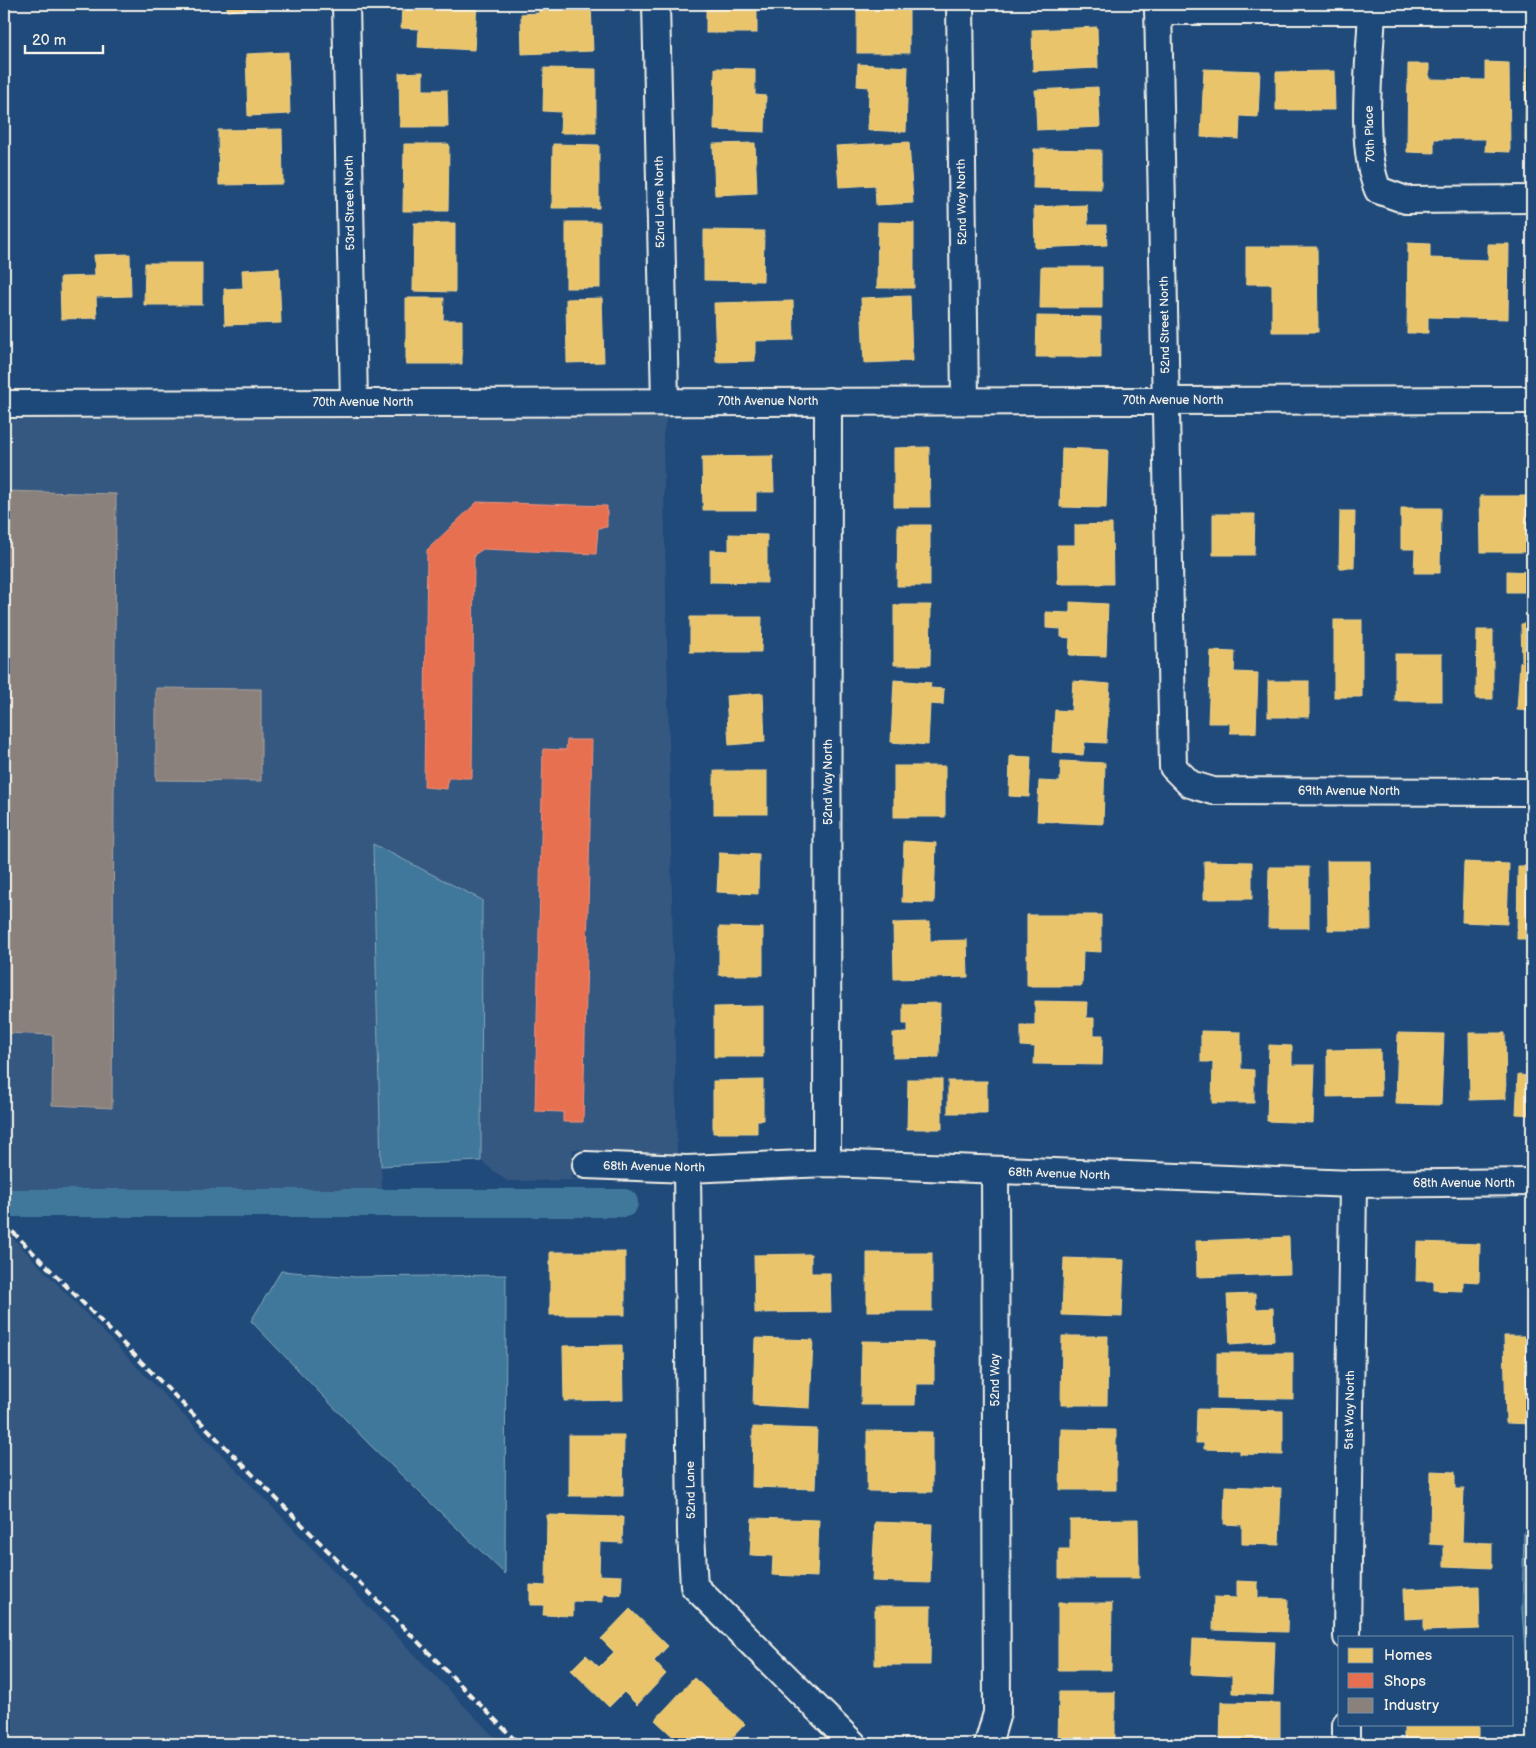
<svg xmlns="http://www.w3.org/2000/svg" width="1536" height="1748" font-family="'Balsamiq Sans',sans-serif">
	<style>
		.built { fill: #365881 }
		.water { fill: #40789b; stroke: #88a8ba }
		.homes { fill: #e9c46a; stroke: #ecd290 }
		.shops { fill: #e76f51; stroke: #eb967e }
		.industry { fill: #8a817c; stroke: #aaa39c }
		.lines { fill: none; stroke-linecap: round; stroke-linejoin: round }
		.canal { stroke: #40789b; stroke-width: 28 }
		.minor-casing { stroke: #f4f1e8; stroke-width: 30 }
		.minor { stroke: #1f4a7a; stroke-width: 26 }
		.rail { stroke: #f4f1e8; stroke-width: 4; stroke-dasharray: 8 4; stroke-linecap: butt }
		.labels { text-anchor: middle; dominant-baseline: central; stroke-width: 5; stroke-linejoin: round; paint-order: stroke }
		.street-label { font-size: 12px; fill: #f4f1e8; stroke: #1f4a7a }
	</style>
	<rect width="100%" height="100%" fill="#1f4a7a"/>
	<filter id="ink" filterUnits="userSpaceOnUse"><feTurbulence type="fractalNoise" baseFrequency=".02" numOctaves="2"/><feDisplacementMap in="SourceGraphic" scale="10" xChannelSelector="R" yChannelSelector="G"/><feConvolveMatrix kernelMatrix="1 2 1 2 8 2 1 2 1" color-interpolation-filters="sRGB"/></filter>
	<g filter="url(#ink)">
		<g class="built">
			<path d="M 667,416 L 663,435 L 677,1154 L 573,1149 L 572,1179 L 590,1180 L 507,1181 L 481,1161 L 482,900 L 373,844 L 382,1199 L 4,1197 L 4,419 Z"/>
			<path d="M 4,1229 L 440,1681 L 501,1744 L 4,1744 Z"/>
		</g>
		<g class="water">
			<path d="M 373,844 L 482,900 L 481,1161 L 381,1166 Z"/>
			<path d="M 281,1271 L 355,1277 L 506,1275 L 505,1574 L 369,1444 L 251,1321 Z"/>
			<path d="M 1532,1514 L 1532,1720 L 1527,1685 L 1522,1608 L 1524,1532 Z"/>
		</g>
		<g class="homes">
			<path d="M 227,4 L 278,4 L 279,7 L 227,11 Z"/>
			<path d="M 402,4 L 477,4 L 474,50 L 418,47 L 419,29 L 401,28 Z"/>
			<path d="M 538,4 L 591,4 L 593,51 L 522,54 L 521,14 L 539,13 Z"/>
			<rect x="706" y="4" width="51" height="29"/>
			<rect x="857" y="4" width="52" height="49"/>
			<path d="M 1097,27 L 1098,68 L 1033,71 L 1032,30 Z"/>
			<path d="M 288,52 L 290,114 L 248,116 L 246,54 Z"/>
			<path d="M 1485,62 L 1509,63 L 1510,152 L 1485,151 L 1486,139 L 1434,139 L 1434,153 L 1407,152 L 1408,64 L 1429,64 L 1429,79 L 1485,80 Z"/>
			<path d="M 858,64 L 908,67 L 906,132 L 868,130 L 869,87 L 857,86 Z"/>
			<path d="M 1526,66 L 1532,66 L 1532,141 L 1525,141 Z"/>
			<path d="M 544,68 L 596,69 L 596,133 L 560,133 L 561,112 L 543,111 Z"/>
			<path d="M 715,68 L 755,69 L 755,95 L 766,96 L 765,132 L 714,130 Z"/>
			<path d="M 1204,69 L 1260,71 L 1258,117 L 1240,116 L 1239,139 L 1201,137 Z"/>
			<path d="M 1334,71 L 1335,110 L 1276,110 L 1276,72 Z"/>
			<path d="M 423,72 L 423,90 L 447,90 L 448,127 L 400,127 L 399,73 Z"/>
			<path d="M 1098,87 L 1100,127 L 1037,130 L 1035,90 Z"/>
			<path d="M 282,129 L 283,184 L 219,185 L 218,130 Z"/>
			<path d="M 909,142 L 913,203 L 876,205 L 875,185 L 839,187 L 836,146 Z"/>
			<path d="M 755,143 L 757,193 L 715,195 L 713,144 Z"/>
			<path d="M 404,144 L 449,144 L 448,211 L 403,211 Z"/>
			<path d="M 553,144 L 599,145 L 599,208 L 552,208 Z"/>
			<path d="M 1034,149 L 1101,150 L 1101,189 L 1033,188 Z"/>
			<path d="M 1087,205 L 1088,225 L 1106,225 L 1107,245 L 1035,248 L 1034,207 Z"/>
			<rect x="566" y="222" width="34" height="66"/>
			<path d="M 878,222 L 914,223 L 914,288 L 877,288 Z"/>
			<path d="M 414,223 L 455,223 L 455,292 L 413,291 Z"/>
			<path d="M 704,230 L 764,231 L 763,281 L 704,280 Z"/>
			<path d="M 1408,243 L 1430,244 L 1430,258 L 1488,260 L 1488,244 L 1509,244 L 1508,319 L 1428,317 L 1428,333 L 1407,333 Z"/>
			<path d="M 1246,247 L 1317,247 L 1318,332 L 1272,332 L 1272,284 L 1246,284 Z"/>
			<path d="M 130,254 L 131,296 L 96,297 L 97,318 L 61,319 L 60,277 L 95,276 L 94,255 Z"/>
			<rect x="1528" y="257" width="4" height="73"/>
			<path d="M 145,263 L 202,263 L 202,305 L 144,305 Z"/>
			<path d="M 1041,267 L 1102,267 L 1102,308 L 1040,308 Z"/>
			<path d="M 279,268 L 281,323 L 225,325 L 224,289 L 243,288 L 242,270 Z"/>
			<path d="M 910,296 L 912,361 L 864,363 L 861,298 Z"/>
			<path d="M 406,298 L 444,298 L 443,320 L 462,320 L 462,364 L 406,364 Z"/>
			<path d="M 602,298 L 604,362 L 567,363 L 566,299 Z"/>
			<path d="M 793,301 L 794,340 L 755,341 L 755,361 L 716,362 L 714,303 Z"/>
			<path d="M 1037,316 L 1101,317 L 1101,357 L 1036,357 Z"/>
			<path d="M 929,447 L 930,507 L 894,507 L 894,448 Z"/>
			<path d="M 1062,448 L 1108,450 L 1106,508 L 1060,507 Z"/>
			<path d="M 773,456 L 774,492 L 756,492 L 756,510 L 703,510 L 702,457 Z"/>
			<path d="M 1480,496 L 1532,496 L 1532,552 L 1481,552 Z"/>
			<path d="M 1401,508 L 1441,508 L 1440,573 L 1414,573 L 1415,549 L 1401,549 Z"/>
			<path d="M 1340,511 L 1355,511 L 1354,568 L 1339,568 Z"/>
			<path d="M 1213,514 L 1255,514 L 1254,555 L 1213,555 Z"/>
			<path d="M 1112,524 L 1113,584 L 1058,584 L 1057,545 L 1075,545 L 1075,525 Z"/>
			<path d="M 898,525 L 930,525 L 930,586 L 897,586 Z"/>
			<path d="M 729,534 L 767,535 L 767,583 L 710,582 L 710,550 L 729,551 Z"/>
			<path d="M 1507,571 L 1532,572 L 1532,592 L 1507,592 Z"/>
			<path d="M 1070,602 L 1108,604 L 1106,656 L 1069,655 L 1070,638 L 1061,637 L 1061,629 L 1046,628 L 1046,612 L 1070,613 Z"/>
			<path d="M 894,605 L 931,605 L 930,665 L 894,665 Z"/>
			<path d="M 690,617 L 762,617 L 761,652 L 690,652 Z"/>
			<rect x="1334" y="620" width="28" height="77"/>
			<path d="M 1532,623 L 1532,661 L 1522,661 L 1521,624 Z"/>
			<path d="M 1477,630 L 1493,630 L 1493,699 L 1476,699 Z"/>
			<path d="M 1211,651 L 1235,652 L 1234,672 L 1258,673 L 1256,733 L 1230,733 L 1230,723 L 1208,723 Z"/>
			<rect x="1395" y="654" width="47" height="47"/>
			<path d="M 1520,662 L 1532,662 L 1532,711 L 1517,710 Z"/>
			<path d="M 894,680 L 931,683 L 930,688 L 944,689 L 943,705 L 930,704 L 928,745 L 891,742 Z"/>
			<path d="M 1073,681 L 1110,684 L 1106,743 L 1085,742 L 1083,755 L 1052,752 L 1055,710 L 1071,711 Z"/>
			<rect x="1268" y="681" width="41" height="36"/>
			<path d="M 763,693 L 765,742 L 729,745 L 726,696 Z"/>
			<path d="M 1010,756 L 1031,757 L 1029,797 L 1009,796 Z"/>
			<path d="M 1061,761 L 1105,763 L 1103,824 L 1037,821 L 1039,781 L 1060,782 Z"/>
			<rect x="894" y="766" width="51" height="51"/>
			<rect x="714" y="771" width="53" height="43"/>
			<path d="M 904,841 L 936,843 L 934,903 L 902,902 Z"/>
			<path d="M 719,853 L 759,855 L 758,894 L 717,892 Z"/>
			<path d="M 1204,861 L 1252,862 L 1252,899 L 1204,899 Z"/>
			<path d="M 1327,861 L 1370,861 L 1371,930 L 1328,930 Z"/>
			<path d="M 1464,862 L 1509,864 L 1507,924 L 1462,922 Z"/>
			<path d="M 1518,866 L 1532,866 L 1532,939 L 1517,939 Z"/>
			<path d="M 1269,867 L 1309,867 L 1309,928 L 1268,928 Z"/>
			<path d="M 1027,915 L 1101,915 L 1101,952 L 1083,951 L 1082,986 L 1027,986 Z"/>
			<path d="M 930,922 L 930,941 L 967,940 L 968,977 L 894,979 L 893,923 Z"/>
			<path d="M 719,927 L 763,928 L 763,975 L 719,975 Z"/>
			<path d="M 1035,1001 L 1087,1002 L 1086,1018 L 1094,1018 L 1094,1035 L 1103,1035 L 1102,1065 L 1034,1064 L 1035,1047 L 1021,1046 L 1021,1026 L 1035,1026 Z"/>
			<path d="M 940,1003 L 939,1057 L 893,1058 L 893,1033 L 908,1033 L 908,1024 L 903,1024 L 903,1004 Z"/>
			<path d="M 763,1006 L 763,1057 L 714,1057 L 714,1007 Z"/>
			<path d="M 1201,1031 L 1241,1032 L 1241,1069 L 1254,1070 L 1254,1103 L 1212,1103 L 1213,1062 L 1201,1062 Z"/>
			<path d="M 1398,1033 L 1444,1034 L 1441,1105 L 1396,1104 Z"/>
			<path d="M 1469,1033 L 1505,1033 L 1506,1099 L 1470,1100 Z"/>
			<path d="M 1269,1045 L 1292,1046 L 1292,1065 L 1315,1065 L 1313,1123 L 1267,1121 Z"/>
			<path d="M 1380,1049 L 1381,1096 L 1327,1097 L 1327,1050 Z"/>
			<path d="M 1518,1075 L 1532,1076 L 1532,1115 L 1516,1114 Z"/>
			<path d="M 908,1079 L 942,1079 L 942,1129 L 907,1129 Z"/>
			<path d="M 763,1080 L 763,1120 L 757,1120 L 757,1133 L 713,1133 L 713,1081 Z"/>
			<rect x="948" y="1081" width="39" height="32"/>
			<path d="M 1289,1237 L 1290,1274 L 1197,1277 L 1196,1241 Z"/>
			<path d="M 1417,1242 L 1480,1244 L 1479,1282 L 1463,1281 L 1463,1291 L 1434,1290 L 1434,1281 L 1416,1281 Z"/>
			<rect x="550" y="1252" width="75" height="63"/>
			<rect x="867" y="1253" width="65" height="58"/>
			<path d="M 811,1254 L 811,1273 L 830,1273 L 831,1312 L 755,1313 L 754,1255 Z"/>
			<path d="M 1064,1258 L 1124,1260 L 1122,1317 L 1062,1315 Z"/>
			<path d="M 1255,1294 L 1256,1309 L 1273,1308 L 1274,1341 L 1230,1344 L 1227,1295 Z"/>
			<path d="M 1062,1336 L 1108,1336 L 1107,1405 L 1061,1405 Z"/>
			<path d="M 1504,1336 L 1532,1336 L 1532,1424 L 1506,1423 Z"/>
			<path d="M 755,1338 L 813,1340 L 810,1408 L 753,1405 Z"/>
			<path d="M 862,1341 L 934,1342 L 934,1384 L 916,1384 L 915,1405 L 861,1405 Z"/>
			<path d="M 622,1345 L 623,1400 L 564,1401 L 563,1346 Z"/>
			<path d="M 1217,1353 L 1293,1353 L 1293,1399 L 1217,1398 Z"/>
			<path d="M 1197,1409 L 1283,1411 L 1283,1455 L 1240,1454 L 1240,1450 L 1204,1449 L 1204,1443 L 1196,1443 Z"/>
			<path d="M 753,1427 L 817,1429 L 815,1489 L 752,1487 Z"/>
			<path d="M 1061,1429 L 1116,1430 L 1116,1490 L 1060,1490 Z"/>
			<path d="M 867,1431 L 932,1432 L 932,1492 L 867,1491 Z"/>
			<path d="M 569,1435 L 624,1435 L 623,1496 L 569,1496 Z"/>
			<path d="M 1431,1471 L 1455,1472 L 1455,1489 L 1464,1489 L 1462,1542 L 1492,1543 L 1492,1568 L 1444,1566 L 1444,1545 L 1430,1544 Z"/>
			<path d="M 1225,1486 L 1281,1488 L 1279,1545 L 1242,1544 L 1242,1525 L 1224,1524 Z"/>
			<path d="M 547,1515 L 623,1517 L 622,1543 L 600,1542 L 599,1575 L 622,1576 L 621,1595 L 603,1594 L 603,1602 L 573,1601 L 573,1616 L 543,1615 L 544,1605 L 530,1605 L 530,1585 L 546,1586 Z"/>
			<path d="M 752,1518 L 819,1520 L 817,1577 L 772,1575 L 773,1556 L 750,1555 Z"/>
			<path d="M 1138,1519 L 1139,1578 L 1059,1578 L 1059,1549 L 1070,1549 L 1070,1520 Z"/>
			<path d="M 875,1522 L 932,1524 L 930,1583 L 872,1581 Z"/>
			<path d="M 1237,1581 L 1258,1582 L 1258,1598 L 1288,1599 L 1287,1632 L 1213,1630 L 1214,1597 L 1237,1598 Z"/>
			<path d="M 1479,1586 L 1480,1629 L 1424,1631 L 1424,1618 L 1405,1619 L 1404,1589 Z"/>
			<path d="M 1058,1603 L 1112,1603 L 1111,1670 L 1058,1670 Z"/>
			<path d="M 875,1606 L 931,1606 L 930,1665 L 875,1665 Z"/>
			<path d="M 630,1609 L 668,1646 L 654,1661 L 666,1674 L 637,1705 L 624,1692 L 609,1707 L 571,1670 L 586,1655 L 599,1667 L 614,1652 L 601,1639 Z"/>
			<path d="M 1193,1639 L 1275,1642 L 1273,1695 L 1232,1693 L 1232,1676 L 1191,1674 Z"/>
			<path d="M 694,1678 L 745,1724 L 726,1744 L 681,1744 L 655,1720 Z"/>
			<path d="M 1059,1692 L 1115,1692 L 1115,1744 L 1058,1744 Z"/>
			<path d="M 1221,1702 L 1280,1703 L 1280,1744 L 1220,1744 Z"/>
			<rect x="1404" y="1724" width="75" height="20"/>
		</g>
		<g class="shops">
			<path d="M 477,502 L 607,506 L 607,527 L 598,528 L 596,554 L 483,549 L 474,555 L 472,778 L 448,778 L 447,789 L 424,787 L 427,550 Z"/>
			<path d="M 567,740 L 592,740 L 583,1122 L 563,1122 L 563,1112 L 535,1111 L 543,749 L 566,750 Z"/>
		</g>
		<g class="industry">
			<path d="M 4,491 L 116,494 L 112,1108 L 52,1105 L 53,1035 L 4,1033 Z"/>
			<path d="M 156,688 L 261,689 L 261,781 L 156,780 Z"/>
			<path d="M 4,1626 L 5,1626 L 6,1679 L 4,1679 Z"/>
		</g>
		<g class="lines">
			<path class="canal" d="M 4,1203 L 624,1203"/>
			<defs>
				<g id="minor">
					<path d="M 346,4 L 354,402"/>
					<path d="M 656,4 L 665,401"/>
					<path d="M 960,4 L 965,400"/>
					<path d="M 1158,4 L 1173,767 L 1190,784 L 1213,791 L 1532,792"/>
					<path d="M 1158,11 L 1532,11"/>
					<path d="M 1372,11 C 1370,61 1359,146 1378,190 L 1406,200 L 1532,199"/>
					<path d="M 4,404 L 1532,400"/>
					<path d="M 827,1163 L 828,401"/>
					<path d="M 586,1165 L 687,1169 L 827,1163 L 1353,1184 L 1532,1182"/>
					<path d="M 687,1169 L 691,1534 L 694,1586 L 853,1744"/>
					<path d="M 1347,1637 L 1353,1184"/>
					<path d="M 988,1744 L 997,1713 L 995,1171"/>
					<path d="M 1346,1744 L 1346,1724"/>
				</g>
			</defs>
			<use href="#minor" class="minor-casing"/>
			<use href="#minor" class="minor"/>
			<path class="rail" d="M 4,1223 L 519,1744"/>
		</g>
	</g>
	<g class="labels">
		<g class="street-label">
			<text transform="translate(1370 134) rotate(-92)">70th Place</text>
			<text transform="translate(660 202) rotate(-91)">52nd Lane North</text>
			<text transform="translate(962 202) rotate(-91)">52nd Way North</text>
			<text transform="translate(350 203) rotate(-91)">53rd Street North</text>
			<text transform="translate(1165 325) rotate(-91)">52nd Street North</text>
			<text x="1173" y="400">70th Avenue North</text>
			<text x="768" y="401">70th Avenue North</text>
			<text x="363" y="402">70th Avenue North</text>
			<text transform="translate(828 782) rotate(-90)">52nd Way North</text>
			<text x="1349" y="791">69th Avenue North</text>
			<text transform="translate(654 1167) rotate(1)">68th Avenue North</text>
			<text transform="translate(1059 1174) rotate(2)">68th Avenue North</text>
			<text x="1464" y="1183">68th Avenue North</text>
			<text transform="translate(995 1380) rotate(-90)">52nd Way</text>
			<text transform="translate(1350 1410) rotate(-89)">51st Way North</text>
			<text transform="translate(691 1490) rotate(-91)">52nd Lane</text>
		</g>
	</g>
	<rect width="1536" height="1748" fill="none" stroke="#1f4a7a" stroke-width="20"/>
	<rect x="10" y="10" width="1516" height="1728" fill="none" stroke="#f4f1e8" stroke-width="2" filter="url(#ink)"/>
	<rect x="1338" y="1636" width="175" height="90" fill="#1f4a7a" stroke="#748da6"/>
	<rect x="1348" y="1648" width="25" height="15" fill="#e9c46a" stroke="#748da6"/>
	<text x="1384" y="1660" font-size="15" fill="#f4f1e8">Homes</text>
	<rect x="1348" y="1673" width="25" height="15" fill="#e76f51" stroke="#748da6"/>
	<text x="1384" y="1686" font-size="15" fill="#f4f1e8">Shops</text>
	<rect x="1348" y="1698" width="25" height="15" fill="#8a817c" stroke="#748da6"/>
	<text x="1384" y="1710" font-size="15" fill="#f4f1e8">Industry</text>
	<path d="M25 45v8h78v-8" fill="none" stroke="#f4f1e8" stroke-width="2.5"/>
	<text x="32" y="45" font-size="15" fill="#f4f1e8" stroke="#1f4a7a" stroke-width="4" paint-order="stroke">20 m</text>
</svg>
